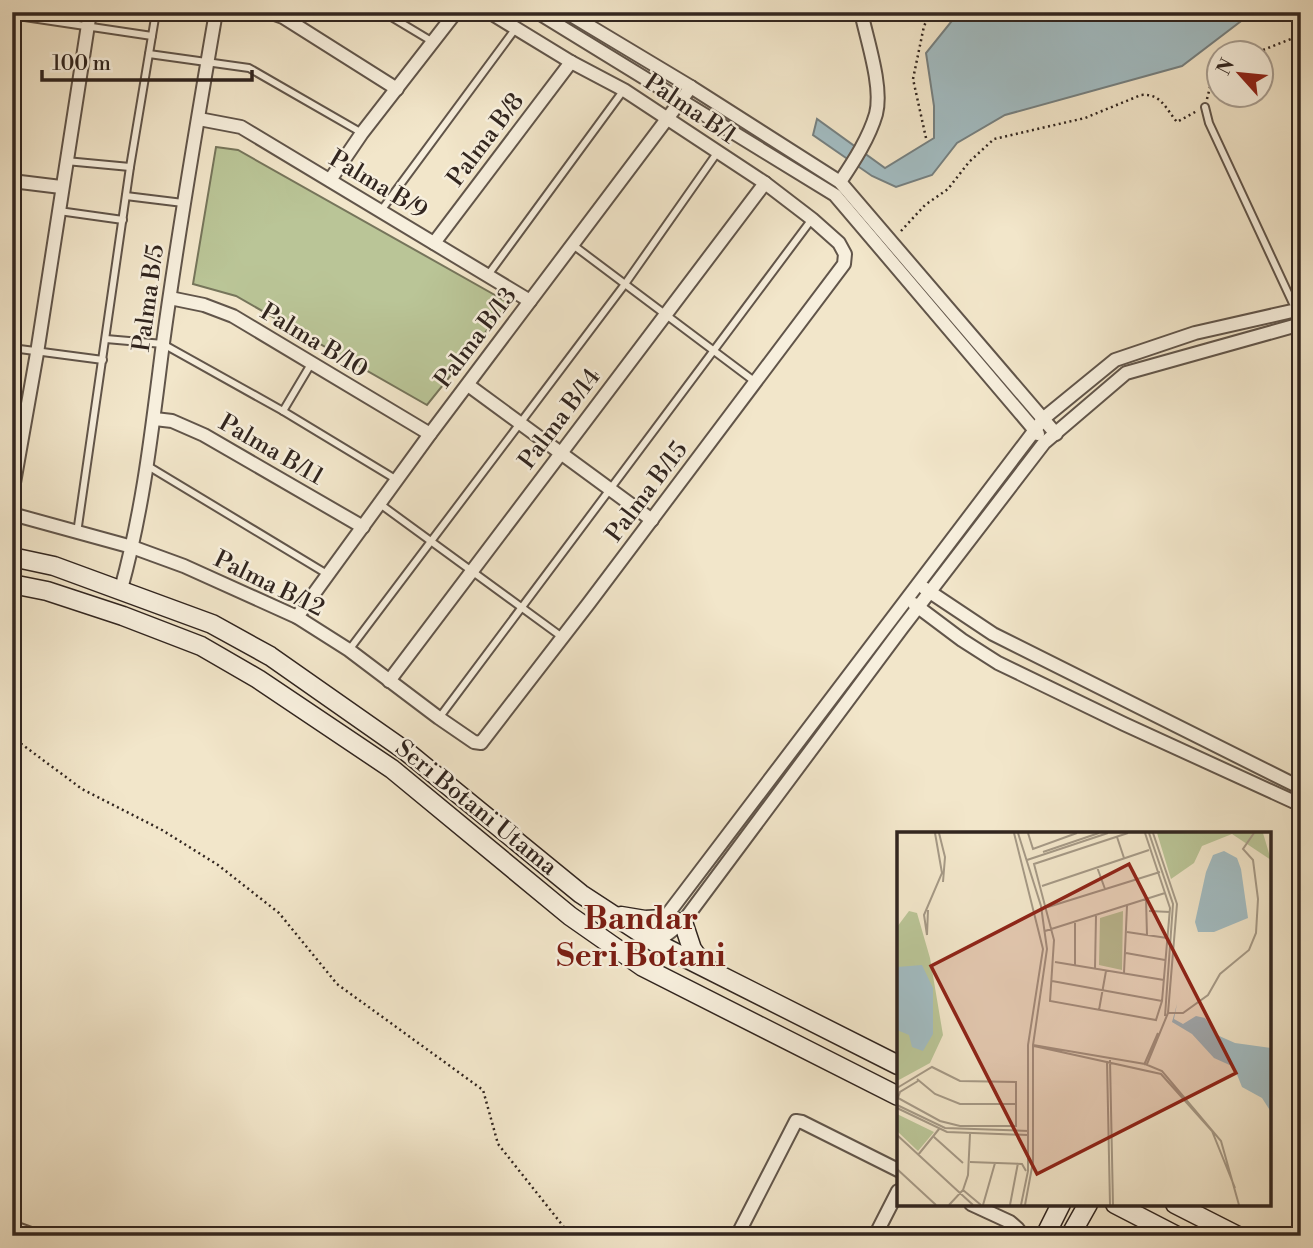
<svg xmlns="http://www.w3.org/2000/svg" width="1313" height="1248" font-family="'Libre Bodoni',serif">
	<style>
		.green { fill: #bac597; stroke: #76755b; stroke-width: 2 }
		.water { fill: #a2bcc2; stroke: #758081; stroke-width: 2 }
		.lines { fill: none; stroke-linecap: round; stroke-linejoin: round }
		.lane-casing { stroke: #61554a; stroke-width: 10 }
		.street-casing { stroke: #61554a; stroke-width: 16 }
		.secondary-casing { stroke: #31251f; stroke-width: 21 }
		.path { stroke: #31251f; stroke-width: 2.5; stroke-dasharray: 2 3.5; stroke-linecap: butt }
		.lane { stroke: #f7efdd; stroke-width: 6 }
		.street { stroke: #f7efdd; stroke-width: 12 }
		.secondary { stroke: #f7efdd; stroke-width: 18 }
		.labels { text-anchor: middle; dominant-baseline: central; stroke-width: 5; stroke-linejoin: round; paint-order: stroke }
		.street-label { font-size: 24px; fill: #31251f; stroke: #f7efdd }
		.district-label { font-size: 32px; font-weight: bold; fill: #7a1f14; stroke: #f7efdd }
		.inset-road { fill: none; stroke: #a59986; stroke-width: 2 }
		.view { fill: #8f2418; fill-opacity: 0.15; stroke: #8f2418; stroke-width: 3.5 }
		.inset-edge { fill: none; stroke: #31251f; stroke-width: 3.5 }
	</style>
	<rect width="100%" height="100%" fill="#f2e6ca"/>
	<filter id="stains"><feTurbulence type="fractalNoise" baseFrequency=".00286" numOctaves="4"/><feColorMatrix values="0 0 0 0 .2 0 0 0 0 .09 0 0 0 0 .02 0 0 0 .5 -.17"/></filter>
	<radialGradient id="worn" r=".72"><stop offset=".6" stop-color="#630" stop-opacity="0"/><stop offset="1" stop-color="#630" stop-opacity=".3"/></radialGradient>
	<path class="green" d="M 216,147 L 238,150 L 509,303 L 427,405 L 236,296 L 193,284 Z"/>
	<path class="water" d="M 959,12 L 1253,12 L 1182,66 L 1005,115 L 957,143 L 932,175 L 896,187 L 872,176 L 813,135 L 817,119 L 885,168 L 934,138 L 934,106 L 926,53 Z"/>
	<g class="lines">
		<defs>
			<g id="lane">
				<path d="M 383,12 L 433,42"/>
				<path d="M 18,16 L 152,36"/>
				<path d="M 12,54 L 18,14"/>
				<path d="M 149,54 L 249,68 L 362,133"/>
				<path d="M 1205,107 L 1209,123 L 1296,310"/>
				<path d="M 66,161 L 130,167"/>
				<path d="M 126,196 L 183,203"/>
				<path d="M 59,211 L 123,220"/>
				<path d="M 380,212 L 516,28"/>
				<path d="M 573,245 L 754,381"/>
				<path d="M 488,275 L 623,91"/>
				<path d="M 106,339 L 163,344 L 283,411 L 397,480"/>
				<path d="M 12,348 L 103,360"/>
				<path d="M 283,411 L 311,364"/>
				<path d="M 148,466 L 327,574"/>
				<path d="M 380,504 L 562,637"/>
				<path d="M 77,533 L 130,167 L 156,12"/>
				<path d="M 349,650 L 625,284 L 717,153"/>
				<path d="M 439,718 L 812,219"/>
				<path d="M 12,1224 L 45,1236"/>
			</g>
			<g id="street">
				<path d="M 269,12 L 283,17 L 397,89"/>
				<path d="M 537,12 L 835,195 L 1038,434"/>
				<path d="M 566,12 L 691,87 L 840,182 L 1056,434"/>
				<path d="M 199,119 L 241,127 L 530,301"/>
				<path d="M 330,180 L 362,133 L 456,12"/>
				<path d="M 12,181 L 61,187"/>
				<path d="M 840,182 C 854,161 869,138 876,114 C 883,87 867,40 861,12"/>
				<path d="M 434,243 L 571,62"/>
				<path d="M 170,298 L 204,305 L 233,316 L 430,434"/>
				<path d="M 468,385 L 652,520"/>
				<path d="M 155,419 L 172,421 L 204,435 L 363,527"/>
				<path d="M 12,494 L 37,353 L 90,12"/>
				<path d="M 12,514 L 132,547 L 184,566 L 297,617 L 349,650 L 439,718 L 474,742 L 481,743 L 589,603 L 844,264 L 845,254 L 839,243 L 812,219 L 765,183 L 624,90 L 571,62 L 489,12"/>
				<path d="M 924,588 L 993,634 L 1301,788"/>
				<path d="M 121,589 C 144,506 152,428 163,343 C 178,233 197,122 216,12"/>
				<path d="M 914,604 L 962,640 L 998,663 L 1124,724 L 1301,805"/>
				<path d="M 297,617 L 430,434 L 691,87"/>
				<path d="M 389,681 L 765,183"/>
				<path d="M 657,942 L 683,922 L 902,628 L 1044,443 L 1126,373 L 1301,324"/>
				<path d="M 656,943 L 664,919 L 1044,418 L 1115,360 L 1195,333 L 1301,309"/>
				<path d="M 971,1204 L 1010,1222 L 1018,1229 L 1018,1236"/>
				<path d="M 737,1236 L 796,1121 L 802,1122 L 898,1170"/>
				<path d="M 875,1236 L 898,1191"/>
			</g>
			<g id="secondary">
				<path d="M 12,557 L 54,566 L 212,624 L 270,656 L 407,752 L 581,894 L 656,943 L 898,1065"/>
				<path d="M 12,584 L 47,591 L 123,616 L 201,646 L 258,679 L 392,769 L 570,916 L 643,967 L 898,1096"/>
				<path d="M 621,916 L 645,920 L 664,919"/>
				<path d="M 683,922 L 692,949 L 702,963"/>
				<path d="M 1115,1204 L 1177,1236"/>
				<path d="M 1175,1204 L 1238,1236"/>
				<path d="M 1045,1236 L 1061,1204"/>
				<path d="M 1070,1236 L 1088,1204"/>
			</g>
		</defs>
		<use href="#lane" class="lane-casing"/>
		<use href="#street" class="street-casing"/>
		<use href="#secondary" class="secondary-casing"/>
		<g class="path">
			<path d="M 1258,52 L 1301,35"/>
			<path d="M 1207,99 L 1210,87 L 1218,78"/>
			<path d="M 926,138 L 913,79 L 924,26 L 931,12"/>
			<path d="M 901,231 L 925,205 L 948,189 L 969,162 L 994,139 L 1085,118 L 1141,95 C 1161,93 1166,109 1177,122 L 1197,111"/>
			<path d="M 12,737 L 82,789 L 162,830 L 218,865 L 279,913 L 337,984 L 483,1090 L 498,1144 L 571,1236"/>
		</g>
		<use href="#lane" class="lane"/>
		<use href="#street" class="street"/>
		<use href="#secondary" class="secondary"/>
	</g>
	<g class="labels">
		<g class="street-label">
			<text transform="translate(690 109) rotate(34)">Palma B/1</text>
			<text transform="translate(486 140) rotate(-53)">Palma B/8</text>
			<text transform="translate(378 185) rotate(31)">Palma B/9</text>
			<text transform="translate(149 298) rotate(-82)">Palma B/5</text>
			<text transform="translate(476 338) rotate(-53)">Palma B/13</text>
			<text transform="translate(314 341) rotate(31)">Palma B/10</text>
			<text transform="translate(560 419) rotate(-53)">Palma B/14</text>
			<text transform="translate(271 450) rotate(30)">Palma B/11</text>
			<text transform="translate(647 492) rotate(-53)">Palma B/15</text>
			<text transform="translate(269 584) rotate(26)">Palma B/12</text>
			<text transform="translate(476 808) rotate(39)">Seri Botani Utama</text>
		</g>
		<g class="district-label">
			<text x="641" y="919">Bandar<tspan x="641" dy="37">Seri Botani</tspan></text>
		</g>
	</g>
	<g transform="translate(897 832)">
		<rect width="374" height="374" fill="#f2e6ca"/>
		<path d="M 260,1 L 366,1 L 374,28 L 335,2 L 305,14 L 297,31 L 274,47 ZM 12,79 L 20,81 L 33,126 L 46,203 L 33,231 L 0,249 L 0,95 ZM 226,79 L 225,138 L 202,133 L 203,86 ZM 0,282 L 37,300 L 21,319 L 0,299 Z" fill="#bac597"/>
		<path d="M 327,19 L 340,26 L 344,37 L 351,86 L 317,100 L 301,100 L 298,90 L 309,40 L 316,23 ZM 25,133 L 36,156 L 36,202 L 26,219 L 15,215 L 12,203 L 0,198 L 0,135 ZM 280,172 L 277,187 L 286,192 L 299,184 L 308,186 L 320,203 L 338,211 L 374,216 L 374,280 L 365,266 L 345,255 L 337,235 L 317,226 L 295,202 L 275,190 Z" fill="#a2bcc2"/>
		<path class="inset-road" d="M 42,1 L 48,25 L 46,50M 117,1 L 146,117 L 131,213 L 131,339 L 124,373M 121,1 L 144,74 L 150,117 L 136,213 L 136,330 L 128,373M 131,1 L 136,17 L 180,1M 231,1 L 137,32 L 157,108 L 153,169 L 259,188 L 265,169 L 273,76 L 248,1M 252,1 L 276,72 L 268,184M 220,5 L 227,26M 146,20 L 202,1M 130,28 L 211,1M 200,35 L 208,57M 145,54 L 252,18M 249,67 L 250,103M 151,75 L 263,40M 252,79 L 273,80M 148,99 L 268,61M 230,100 L 270,106M 30,103 L 27,83 L 45,41 L 38,1M 30,103 L 31,78M 229,121 L 268,128M 158,130 L 267,148M 178,133 L 178,91M 198,136 L 199,84M 227,141 L 230,74M 155,149 L 265,169M 202,178 L 209,139M 271,181 L 286,181 L 311,163 L 323,142 L 352,118 L 359,101 L 361,67 L 356,28 L 346,17 L 357,1M 136,213 L 248,232 L 265,239 L 324,309 L 342,373M 137,214 L 264,242 L 315,299 L 338,356M 213,228 L 216,373M 210,229 L 213,373M 250,232 L 271,181 L 280,72 L 256,1M 247,233 L 261,201M 20,247 L 38,262 L 63,272 L 119,272M 0,256 L 35,235 L 63,249 L 119,250 L 119,294 L 63,294 L 43,289 L 1,266 L 3,260 L 21,249M 0,273 L 48,296 L 132,299M 0,276 L 50,300 L 130,303M 0,303 L 76,373M 37,305 L 66,331M 21,323 L 42,297M 73,330 L 125,332 L 129,339M 0,337 L 39,373M 66,358 L 84,373M 52,373 L 66,358 L 71,343 L 73,302M 86,373 L 98,331M 113,373 L 121,331"/>
		<path class="view" d="M 232,32 L 339,241 L 140,342 L 34,134 Z"/>
		<rect width="374" height="374" class="inset-edge"/>
	</g>
	<rect width="1313" height="1248" fill="none" stroke="#f2e6ca" stroke-width="42"/>
	<rect x="14" y="14" width="1285" height="1220" fill="none" stroke="#31251f" stroke-width="3.5"/>
	<rect x="21" y="21" width="1271" height="1206" fill="none" stroke="#31251f" stroke-width="2"/>
	<g transform="translate(1240 74) rotate(297)"><circle r="33" fill="#f7efdd" stroke="#a89e91" stroke-width="2"/>
	<path d="M0-5L12 26L0 18L-12 26Z" fill="#8f2418"/>
	<text y="-10" font-size="19" font-weight="bold" text-anchor="middle" fill="#31251f">N</text>
	</g>
	<path d="M42 70v10h210v-10" fill="none" stroke="#31251f" stroke-width="3.5"/>
	<text x="52" y="70" font-size="21" fill="#31251f" stroke="#f7efdd" stroke-width="5" paint-order="stroke">100 m</text>
	<rect width="100%" height="100%" filter="url(#stains)"/>
	<rect width="100%" height="100%" fill="url(#worn)"/>
</svg>
